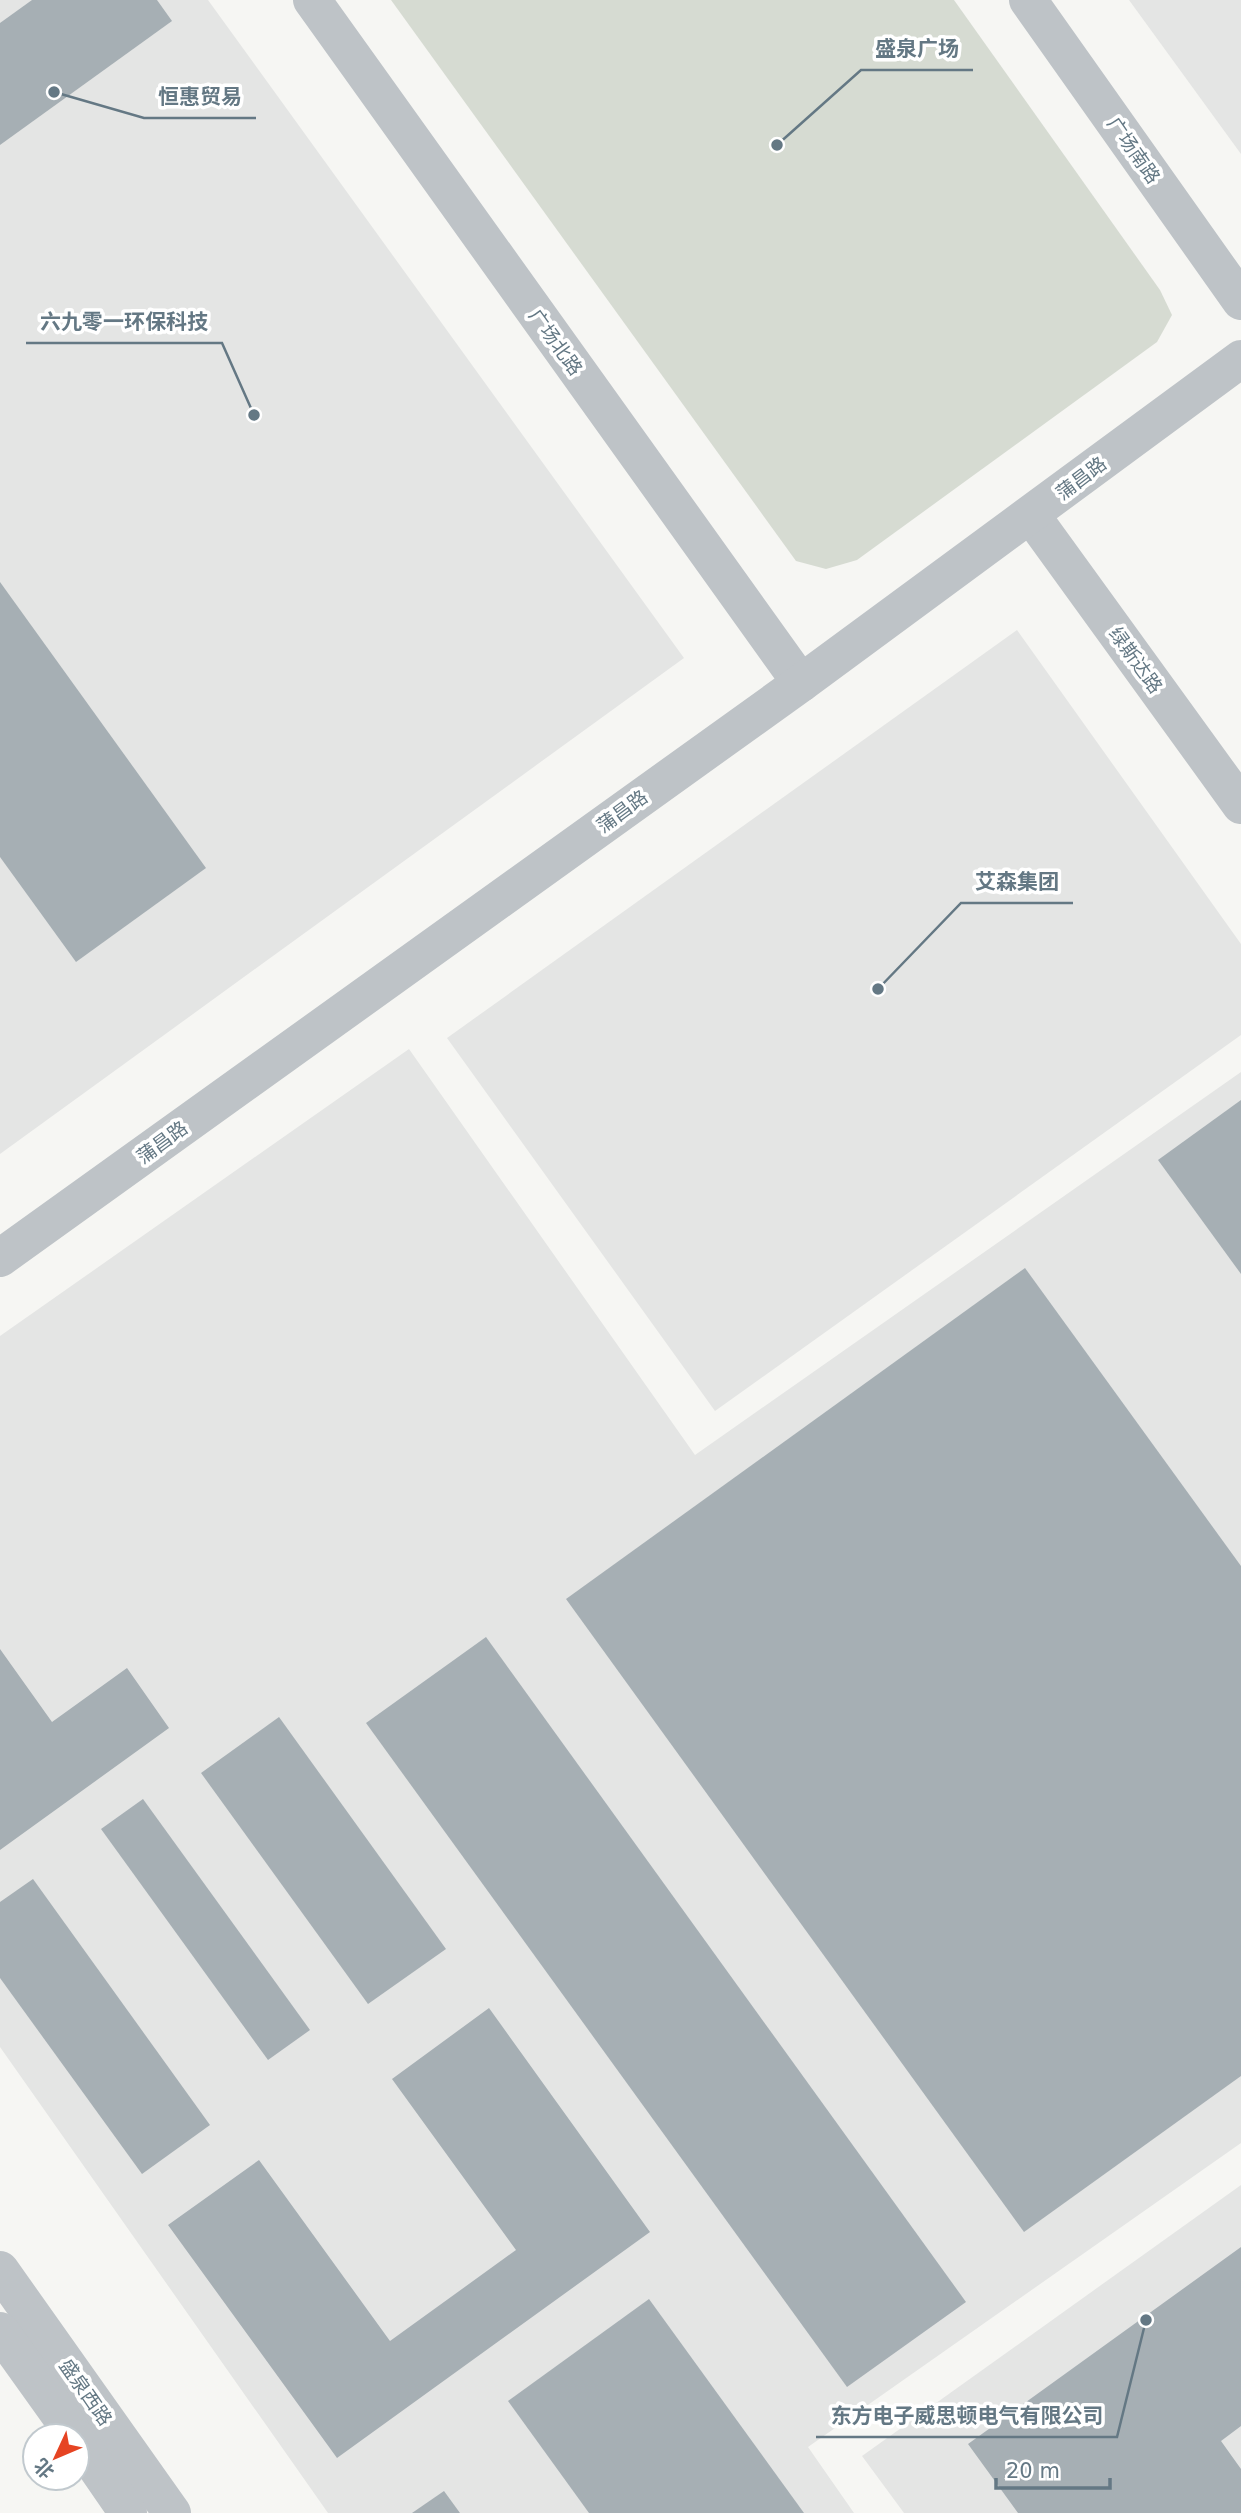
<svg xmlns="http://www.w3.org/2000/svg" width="1241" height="2513" font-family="'DejaVu Sans','Noto Sans SC',sans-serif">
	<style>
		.built { fill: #e4e5e4 }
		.green { fill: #d6dbd2 }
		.building { fill: #a6afb4 }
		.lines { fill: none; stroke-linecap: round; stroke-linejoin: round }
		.tertiary { stroke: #bec3c7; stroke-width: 38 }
		.labels { text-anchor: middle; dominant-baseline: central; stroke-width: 7; stroke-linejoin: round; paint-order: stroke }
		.street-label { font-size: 19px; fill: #647884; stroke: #fff }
		.leader { fill: none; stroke: #647884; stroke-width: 2.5 }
		.callout-dot { fill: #647884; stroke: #fff; stroke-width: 2.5 }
		.callout-label { font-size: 21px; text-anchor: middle; font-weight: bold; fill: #647884; stroke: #fff; stroke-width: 7; stroke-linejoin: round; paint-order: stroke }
	</style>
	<rect width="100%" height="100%" fill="#f6f6f3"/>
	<g class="built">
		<path d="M 0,0 L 208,0 L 684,658 L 0,1154 Z"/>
		<path d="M 1130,0 L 1241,0 L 1241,154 L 1129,0 Z"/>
		<path d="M 1017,630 L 1241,944 L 1241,1035 L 715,1411 L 447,1038 Z"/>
		<path d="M 409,1049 L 695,1455 L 1241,1072 L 1241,2143 L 808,2447 L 854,2513 L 328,2513 L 0,2047 L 0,1336 Z"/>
		<path d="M 1241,2185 L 1241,2513 L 904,2513 L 862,2456 Z"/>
	</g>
	<path class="green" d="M 391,0 L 954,0 L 1160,290 L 1172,315 L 1157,342 L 857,560 L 826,569 L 796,561 Z"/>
	<g class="building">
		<path d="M 32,0 L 157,0 L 172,21 L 0,145 L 0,23 Z"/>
		<path d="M 0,582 L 206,868 L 76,962 L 0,857 Z"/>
		<path d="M 1241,1100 L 1241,1274 L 1158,1160 Z"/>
		<path d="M 1025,1268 L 1241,1566 L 1241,2076 L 1024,2232 L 566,1599 Z"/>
		<path d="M 486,1637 L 966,2302 L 847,2387 L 366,1723 Z"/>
		<path d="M 0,1649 L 52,1722 L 127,1668 L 169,1728 L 0,1850 Z"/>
		<path d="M 279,1717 L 446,1949 L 368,2004 L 201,1773 Z"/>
		<path d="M 143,1799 L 310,2030 L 268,2060 L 101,1829 Z"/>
		<path d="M 33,1879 L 210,2125 L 142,2174 L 0,1978 L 0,1902 Z"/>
		<path d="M 489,2008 L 650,2232 L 337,2458 L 168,2225 L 259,2160 L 390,2341 L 516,2250 L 392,2079 Z"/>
		<path d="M 1241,2247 L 1241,2426 L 1221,2441 L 1241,2469 L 1241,2513 L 1018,2513 L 968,2444 Z"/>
		<path d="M 649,2299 L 804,2513 L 589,2513 L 508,2401 Z"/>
		<path d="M 444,2491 L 460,2513 L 412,2513 Z"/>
	</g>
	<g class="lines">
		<g class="tertiary">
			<path d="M 312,0 L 801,683"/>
			<path d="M 1028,0 L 1241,301"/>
			<path d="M 1031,515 L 1241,805"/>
			<path d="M 0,1258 L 801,683 L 1241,359"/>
			<path d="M 0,2270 L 172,2513"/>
			<path d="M 0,2331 L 75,2436"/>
			<path d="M 77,2439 L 128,2513"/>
		</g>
	</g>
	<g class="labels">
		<g class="street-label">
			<text transform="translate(1134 150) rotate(55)">广场南路</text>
			<text transform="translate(556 342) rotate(54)">广场北路</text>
			<text transform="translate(1081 478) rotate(-37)">蒲昌路</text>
			<text transform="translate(1136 660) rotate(54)">绿斯达路</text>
			<text transform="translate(622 811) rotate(-36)">蒲昌路</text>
			<text transform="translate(162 1142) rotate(-36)">蒲昌路</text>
			<text transform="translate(86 2392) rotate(55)">盛泉西路</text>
		</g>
	</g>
	<path class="leader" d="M777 145L861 70H973M54 92L144 118H256M254 415L222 343H26M878 989L961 903H1073M1146 2320L1117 2437H816"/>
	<g class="callout-dot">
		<circle cx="777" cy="145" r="7"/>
		<circle cx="54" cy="92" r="7"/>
		<circle cx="254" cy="415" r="7"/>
		<circle cx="878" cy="989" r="7"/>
		<circle cx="1146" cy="2320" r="7"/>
	</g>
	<g class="callout-label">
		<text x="917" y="56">盛泉广场</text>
		<text x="200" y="104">恒惠贸易</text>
		<text x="124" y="329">六九零一环保科技</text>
		<text x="1017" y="889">艾森集团</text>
		<text x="967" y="2423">东方电子威思顿电气有限公司</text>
	</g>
	<g transform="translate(56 2457) rotate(226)"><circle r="33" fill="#ffffff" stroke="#c1c9ce" stroke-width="2"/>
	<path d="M0-5L12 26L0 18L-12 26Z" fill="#e64423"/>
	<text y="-10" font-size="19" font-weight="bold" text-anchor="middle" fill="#647884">北</text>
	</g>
	<path d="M996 2478v10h114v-10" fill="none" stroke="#647884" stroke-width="3.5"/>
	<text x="1006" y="2478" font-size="21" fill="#647884" stroke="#ffffff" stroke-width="5" paint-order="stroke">20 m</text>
</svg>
